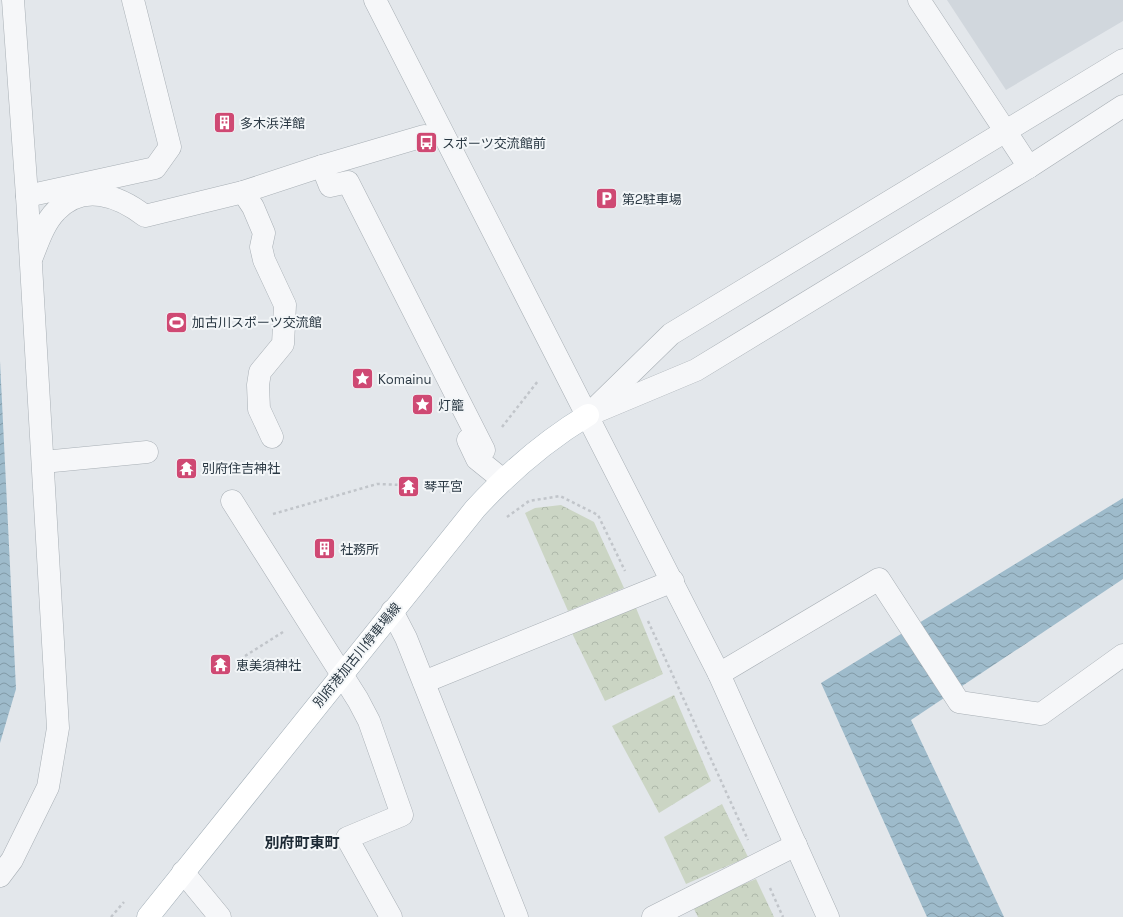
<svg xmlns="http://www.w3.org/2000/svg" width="1123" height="917" font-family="'Space Grotesk','Noto Sans JP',sans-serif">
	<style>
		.built { fill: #d1d7dd }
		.forest { fill: url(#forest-crowns) }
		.water { fill: url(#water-waves) }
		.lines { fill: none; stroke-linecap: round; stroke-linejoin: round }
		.minor-casing { stroke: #a8afb5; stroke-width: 23 }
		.major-casing { stroke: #a2aeb7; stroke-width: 23 }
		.path { stroke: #c1c5ca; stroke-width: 2.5; stroke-dasharray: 3 3; stroke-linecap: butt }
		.minor { stroke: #f6f7f9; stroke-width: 22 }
		.major { stroke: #fff; stroke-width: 22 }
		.labels { text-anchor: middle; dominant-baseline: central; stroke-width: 4; stroke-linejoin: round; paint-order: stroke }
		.poi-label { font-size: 13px; fill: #2a3843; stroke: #f3f6f8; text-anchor: start }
		.street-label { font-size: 13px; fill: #2a3843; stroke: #f3f6f8 }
		.quarter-label { font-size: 15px; font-weight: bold; fill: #1c2934; stroke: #f3f6f8 }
	</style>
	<defs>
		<pattern id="forest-crowns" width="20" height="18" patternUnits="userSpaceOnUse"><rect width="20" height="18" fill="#cbd5c4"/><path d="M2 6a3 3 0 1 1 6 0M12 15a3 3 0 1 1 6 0" fill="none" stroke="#aeb8aa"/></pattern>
		<pattern id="water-waves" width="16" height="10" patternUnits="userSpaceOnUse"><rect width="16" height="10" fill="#9ebbcb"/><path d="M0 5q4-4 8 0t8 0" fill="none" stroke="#8199a6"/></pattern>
	</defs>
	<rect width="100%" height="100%" fill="#e3e7eb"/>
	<path class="built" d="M 947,0 L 1123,0 L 1123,21 L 1006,90 Z"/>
	<g class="forest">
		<path d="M 561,505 L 594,522 L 624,588 L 568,611 L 525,513 L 535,508 Z"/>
		<path d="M 634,603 L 663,674 L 605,701 L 570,629 Z"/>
		<path d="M 674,695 L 711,781 L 659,813 L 612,726 Z"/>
		<path d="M 722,804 L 748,857 L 686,884 L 664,837 Z"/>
		<path d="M 756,879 L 774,917 L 698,917 L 692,905 Z"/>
	</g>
	<g class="water">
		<path d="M 0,361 L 16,689 L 0,743 Z"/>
		<path d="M 1123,498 L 1123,579 L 911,720 L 1004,917 L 927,917 L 821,683 Z"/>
	</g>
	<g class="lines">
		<defs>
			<g id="minor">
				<path d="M 375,0 L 719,674 L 828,917"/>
				<path d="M 919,0 L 1029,167"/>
				<path d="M 322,166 L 330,186 L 348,182 L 484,450"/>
				<path d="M 243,192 L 253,207 L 264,233 L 261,247 L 264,260 L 285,305 L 283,344 L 260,372 L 258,385 L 259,409 L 272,437"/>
				<path d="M 27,196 L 155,168 L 170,147 L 133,0"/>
				<path d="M 32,257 C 38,242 44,223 56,211 C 83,182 119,196 145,216 L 243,192 L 322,166 L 424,136"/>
				<path d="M 598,411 L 696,370 L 1029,167 L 1123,106"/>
				<path d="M 588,415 L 671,334 L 1123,60"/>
				<path d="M 468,440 L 477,459 L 503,480"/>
				<path d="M 43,462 L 147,452"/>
				<path d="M 232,501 L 358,700 L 369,721 L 402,815 L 347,838 L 391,917"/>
				<path d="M 392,611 L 406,638 L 517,917"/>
				<path d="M 719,674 L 879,579 L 959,702 L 1041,714 L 1123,655"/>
				<path d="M 424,682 L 673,581"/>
				<path d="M 183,872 L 220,917"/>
				<path d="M 0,876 L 12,860 L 48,787 L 58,728 L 27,196 L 13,0"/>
				<path d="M 653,917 L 796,845"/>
			</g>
			<path id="major" d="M 148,917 L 475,509 C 509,472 545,441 588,415"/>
		</defs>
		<use href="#minor" class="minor-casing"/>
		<use href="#major" class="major-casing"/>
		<g class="path">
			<path d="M 502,427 L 538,381"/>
			<path d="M 450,493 L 461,480"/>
			<path d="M 273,514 L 377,484 L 405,485"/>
			<path d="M 507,517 L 529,501 L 560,496 L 598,515 L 625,571"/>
			<path d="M 648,621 L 748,840"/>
			<path d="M 245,656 L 283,632"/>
			<path d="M 770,888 L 783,917"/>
			<path d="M 111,917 L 124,902"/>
		</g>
		<use href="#minor" class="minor"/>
		<use href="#major" class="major"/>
	</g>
	<defs>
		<symbol id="building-square" viewBox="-11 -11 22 22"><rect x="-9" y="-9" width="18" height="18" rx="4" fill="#cf4973" stroke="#f3f6f8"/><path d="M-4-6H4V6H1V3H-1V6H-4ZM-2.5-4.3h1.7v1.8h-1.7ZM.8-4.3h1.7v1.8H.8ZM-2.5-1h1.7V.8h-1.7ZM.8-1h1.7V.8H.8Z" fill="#fff"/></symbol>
		<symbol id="bus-square" viewBox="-11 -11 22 22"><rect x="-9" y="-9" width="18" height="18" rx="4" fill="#cf4973" stroke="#f3f6f8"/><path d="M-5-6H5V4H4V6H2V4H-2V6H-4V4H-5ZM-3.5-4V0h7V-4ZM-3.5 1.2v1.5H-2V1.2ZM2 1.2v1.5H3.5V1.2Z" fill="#fff"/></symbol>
		<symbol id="parking-square" viewBox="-11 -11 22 22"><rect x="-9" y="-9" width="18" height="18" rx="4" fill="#cf4973" stroke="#f3f6f8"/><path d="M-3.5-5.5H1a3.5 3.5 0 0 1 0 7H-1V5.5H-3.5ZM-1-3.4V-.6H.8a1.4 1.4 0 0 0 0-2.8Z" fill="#fff"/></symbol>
		<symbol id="stadium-square" viewBox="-11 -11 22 22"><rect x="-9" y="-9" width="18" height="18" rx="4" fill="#cf4973" stroke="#f3f6f8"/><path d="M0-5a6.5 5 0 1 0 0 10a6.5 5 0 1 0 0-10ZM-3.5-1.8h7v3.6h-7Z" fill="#fff"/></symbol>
		<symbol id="sight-square" viewBox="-11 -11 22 22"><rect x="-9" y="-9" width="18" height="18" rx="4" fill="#cf4973" stroke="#f3f6f8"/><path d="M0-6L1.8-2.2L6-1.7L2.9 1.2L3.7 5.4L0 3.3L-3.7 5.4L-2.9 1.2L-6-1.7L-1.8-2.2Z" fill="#fff"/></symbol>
		<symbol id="temple-square" viewBox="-11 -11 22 22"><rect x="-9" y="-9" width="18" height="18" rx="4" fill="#cf4973" stroke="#f3f6f8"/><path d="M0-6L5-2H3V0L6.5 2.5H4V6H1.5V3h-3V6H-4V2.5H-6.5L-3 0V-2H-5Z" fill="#fff"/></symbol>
	</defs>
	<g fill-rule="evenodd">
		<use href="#building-square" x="212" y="110" width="25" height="25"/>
		<use href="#bus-square" x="414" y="130" width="25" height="25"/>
		<use href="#parking-square" x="594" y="186" width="25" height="25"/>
		<use href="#stadium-square" x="164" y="310" width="25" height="25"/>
		<use href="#sight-square" x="350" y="366" width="25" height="25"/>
		<use href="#sight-square" x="410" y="392" width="25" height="25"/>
		<use href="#temple-square" x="174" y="456" width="25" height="25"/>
		<use href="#temple-square" x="396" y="474" width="25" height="25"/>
		<use href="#building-square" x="312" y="536" width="25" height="25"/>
		<use href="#temple-square" x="208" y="652" width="25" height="25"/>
	</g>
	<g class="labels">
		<g class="poi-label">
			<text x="240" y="123">多木浜洋館</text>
			<text x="442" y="143">スポーツ交流館前</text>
			<text x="622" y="199">第2駐車場</text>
			<text x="192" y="322">加古川スポーツ交流館</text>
			<text x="378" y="379">Komainu</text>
			<text x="438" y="405">灯籠</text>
			<text x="202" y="468">別府住吉神社</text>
			<text x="424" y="486">琴平宮</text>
			<text x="340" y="549">社務所</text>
			<text x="236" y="665">恵美須神社</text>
		</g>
		<g class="street-label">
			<text transform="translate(357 655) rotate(-51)">別府港加古川停車場線</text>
		</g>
		<g class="quarter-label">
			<text x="302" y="842">別府町東町</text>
		</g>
	</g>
</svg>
